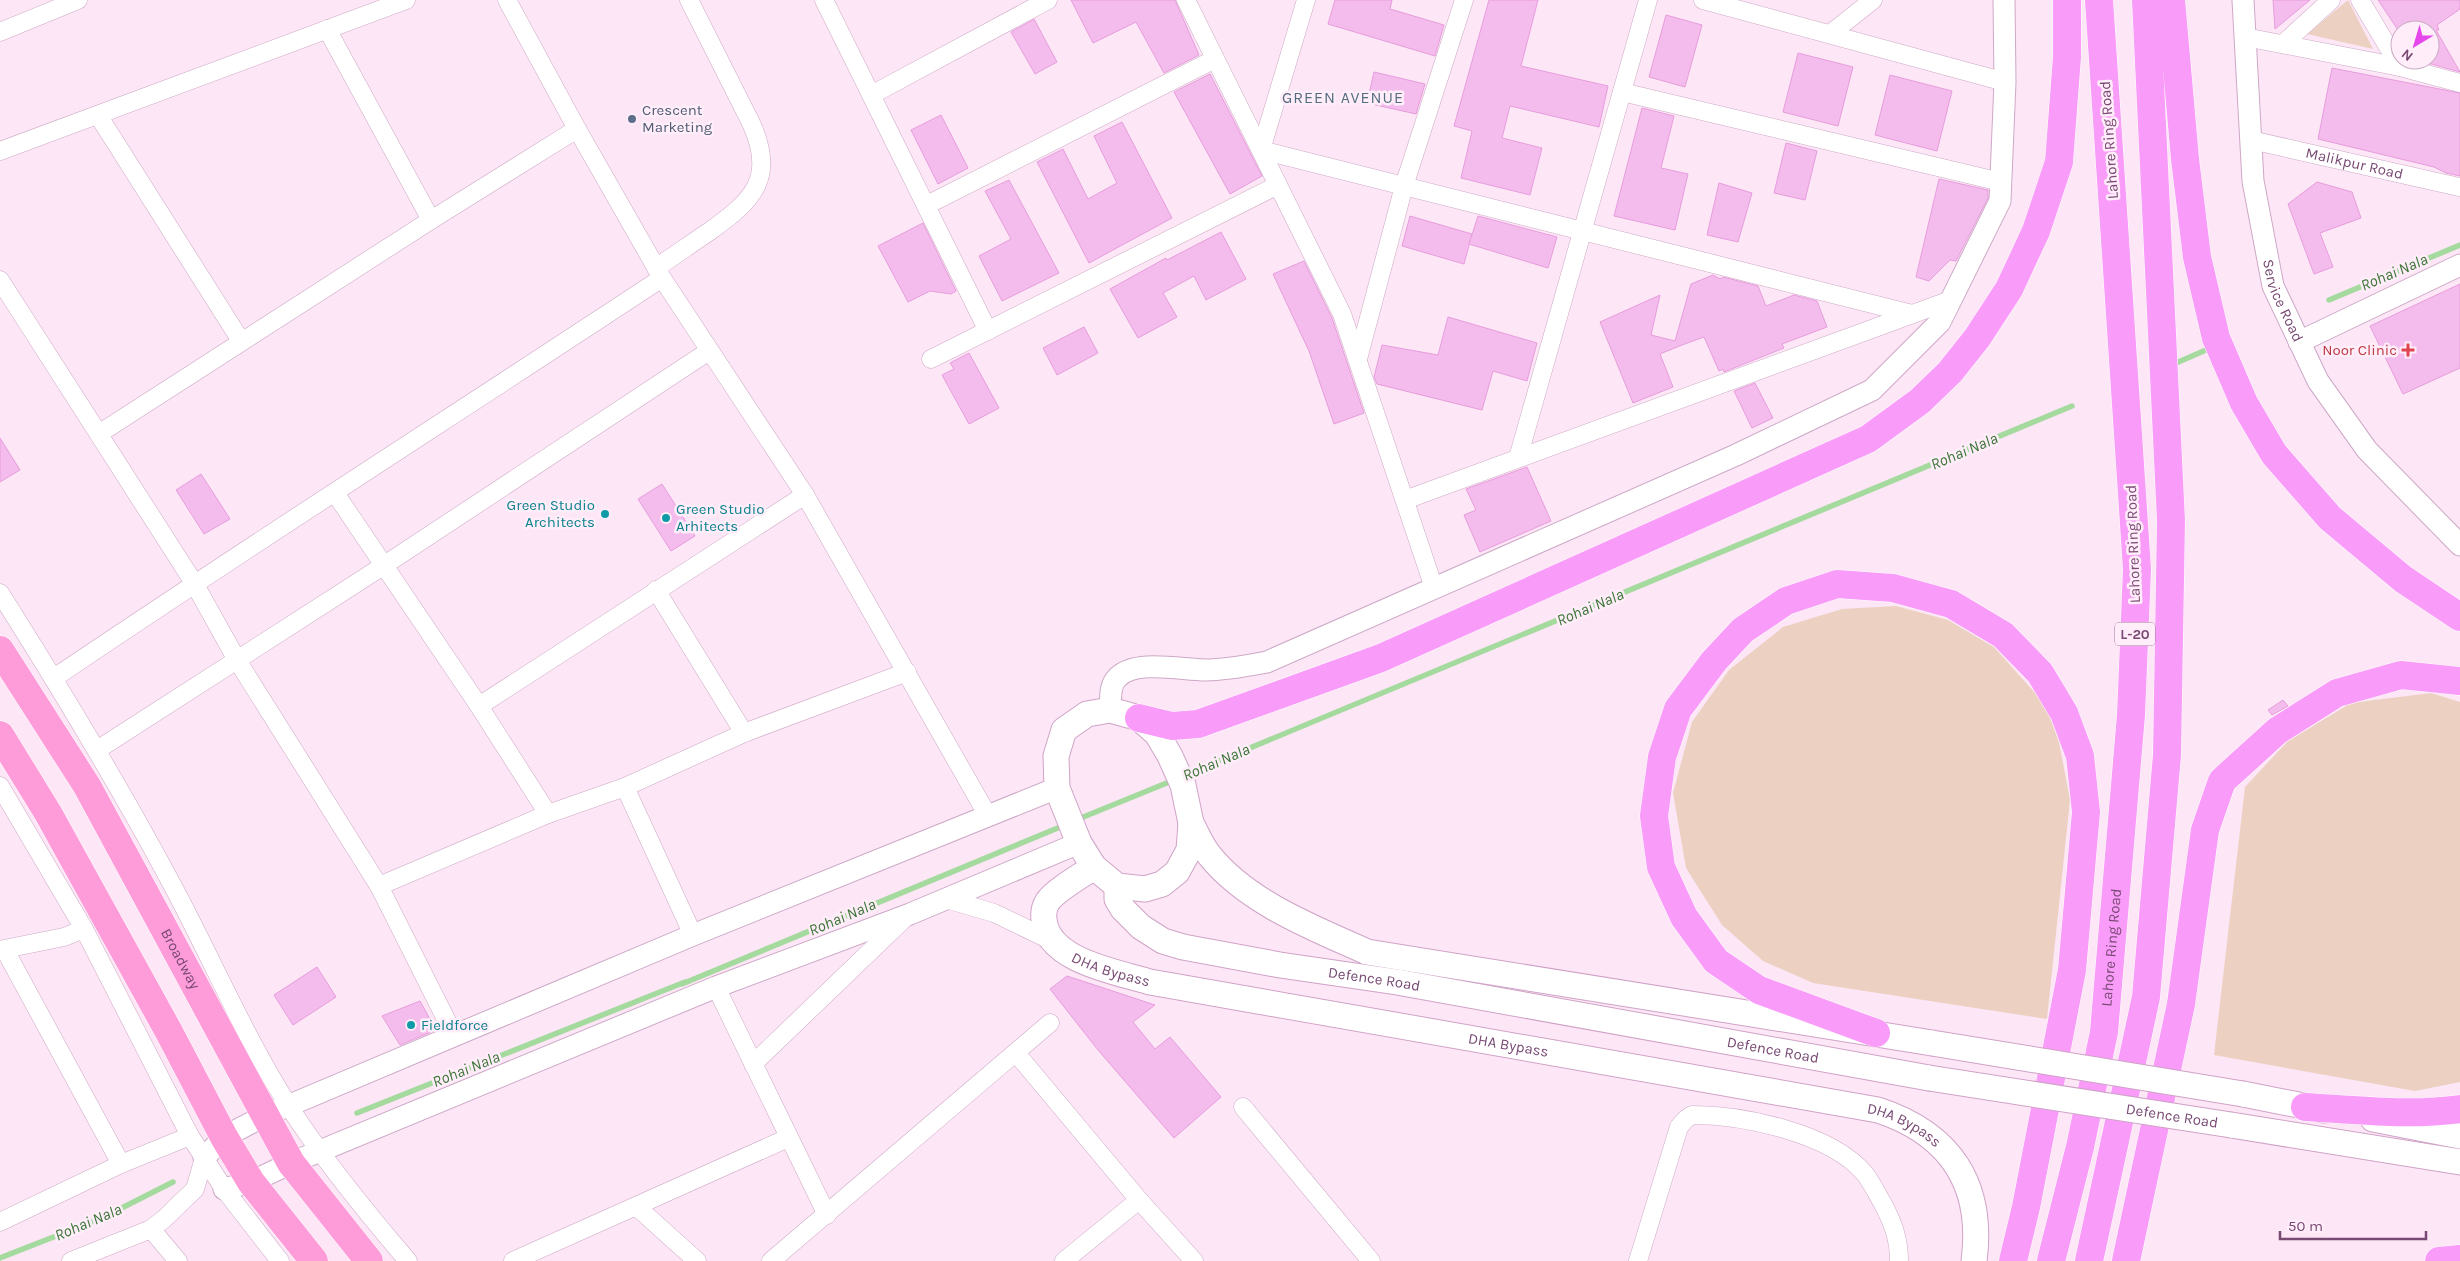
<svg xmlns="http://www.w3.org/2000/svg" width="2460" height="1261" font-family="Karla,sans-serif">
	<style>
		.green { fill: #ecd1c3 }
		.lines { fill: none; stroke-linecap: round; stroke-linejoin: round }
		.stream { stroke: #a5da9f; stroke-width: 5.5 }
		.building { fill: #f4bcec; stroke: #e79cdd }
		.minor-casing { stroke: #cda9c7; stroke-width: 19 }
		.tertiary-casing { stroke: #cda9c7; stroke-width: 23 }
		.secondary-casing { stroke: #cfa3c7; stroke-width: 27 }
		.primary-casing { stroke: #fff; stroke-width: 29 }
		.motorway-casing { stroke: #fff; stroke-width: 29 }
		.minor { stroke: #fff; stroke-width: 18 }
		.tertiary { stroke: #fff; stroke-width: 21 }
		.secondary { stroke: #fff; stroke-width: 25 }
		.primary { stroke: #fe9cd9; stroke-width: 28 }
		.motorway { stroke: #f99bf9; stroke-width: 28 }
		.secondary-bridge-casing { stroke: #cfa3c7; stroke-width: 27; stroke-linecap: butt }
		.secondary-bridge { stroke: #fff; stroke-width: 25 }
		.service-dot { fill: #5c6f8a; stroke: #ffedf9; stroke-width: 2 }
		.health-dot { fill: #e0444e; stroke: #ffedf9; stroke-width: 2 }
		.culture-dot { fill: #0f9aa8; stroke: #ffedf9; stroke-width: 2 }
		.labels { text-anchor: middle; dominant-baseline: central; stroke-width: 5; stroke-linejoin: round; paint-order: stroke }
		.shield { fill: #ffedf9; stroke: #a07a9b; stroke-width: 1 }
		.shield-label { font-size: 14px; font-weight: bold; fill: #784973 }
		.service-label { font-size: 15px; fill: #4e5e75; stroke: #ffedf9; text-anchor: start }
		.street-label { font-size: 15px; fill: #784973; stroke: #ffedf9 }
		.health-label { font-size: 15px; fill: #be3a42; stroke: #ffedf9; text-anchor: end }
		.culture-label { font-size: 15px; fill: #0d838f; stroke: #ffedf9; text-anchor: start }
		.neighbourhood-label { font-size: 16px; letter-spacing: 1px; fill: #546e7f; stroke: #ffedf9 }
		.water-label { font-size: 16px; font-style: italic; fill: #3e7639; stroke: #ffedf9 }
	</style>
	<rect width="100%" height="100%" fill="#fde6f5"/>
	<g class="green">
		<path d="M 2348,0 L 2373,49 L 2307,34 Z"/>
		<path d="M 1896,606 L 1948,620 L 1994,647 L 2036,694 L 2049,715 L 2059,742 L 2070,800 L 2047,1019 L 1813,983 L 1763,961 L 1722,925 L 1686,868 L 1673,793 L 1692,722 L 1729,670 L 1783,627 L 1842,609 Z"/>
		<path d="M 2431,693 L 2460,702 L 2460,1082 L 2415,1091 L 2214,1055 L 2245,787 L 2288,741 L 2351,703 Z"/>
	</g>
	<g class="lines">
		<g class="stream">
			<path d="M 2329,300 L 2460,245"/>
			<path d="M 2176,363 L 2206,350"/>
			<path d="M 1185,775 L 2072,406"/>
			<path d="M 1076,820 L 1174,780"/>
			<path d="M 682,984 L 1065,825"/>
			<path d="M 357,1113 L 685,982"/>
			<path d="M 0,1258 L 102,1218 L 173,1182"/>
		</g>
	</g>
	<g class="building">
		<path d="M 1071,0 L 1175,0 L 1199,55 L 1164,73 L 1136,22 L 1093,43 Z"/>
		<path d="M 1335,0 L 1392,0 L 1390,9 L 1444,25 L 1435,56 L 1328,24 Z"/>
		<path d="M 1489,0 L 1538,0 L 1521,66 L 1608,86 L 1599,127 L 1510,106 L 1502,138 L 1542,148 L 1530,195 L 1461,178 L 1472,131 L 1454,126 Z"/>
		<path d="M 2273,0 L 2310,0 L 2275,29 Z"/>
		<path d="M 2378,0 L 2460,0 L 2460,9 L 2437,25 L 2439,30 L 2436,30 L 2460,72 L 2417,60 L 2430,60 L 2430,30 L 2398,30 Z"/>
		<path d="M 1666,15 L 1702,25 L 1685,87 L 1649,77 Z"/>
		<path d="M 1034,19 L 1057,62 L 1035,74 L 1011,32 Z"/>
		<path d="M 1798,53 L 1853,67 L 1838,126 L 1783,112 Z"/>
		<path d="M 2332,68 L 2460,93 L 2460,176 L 2446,173 L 2434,167 L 2318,139 Z"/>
		<path d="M 1374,72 L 1425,84 L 1416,114 L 1367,103 Z"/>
		<path d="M 1210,74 L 1262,176 L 1230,194 L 1174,92 Z"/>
		<path d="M 1890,75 L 1952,91 L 1937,151 L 1875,135 Z"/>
		<path d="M 1642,108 L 1674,116 L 1661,168 L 1688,174 L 1675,230 L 1614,216 Z"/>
		<path d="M 941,115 L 968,168 L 938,184 L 911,130 Z"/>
		<path d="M 1122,122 L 1172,218 L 1089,263 L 1037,162 L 1063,149 L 1088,199 L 1117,183 L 1094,136 Z"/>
		<path d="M 1786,143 L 1817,151 L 1805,200 L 1774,193 Z"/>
		<path d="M 1939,179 L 1988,190 L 1988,198 L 1956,261 L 1950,260 L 1929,281 L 1916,277 Z"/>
		<path d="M 1009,180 L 1059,273 L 1002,301 L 979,256 L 1011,239 L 985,191 Z"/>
		<path d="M 2317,182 L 2352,192 L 2361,218 L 2320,233 L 2333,267 L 2314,274 L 2288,204 Z"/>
		<path d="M 1719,183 L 1752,193 L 1738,242 L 1707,235 Z"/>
		<path d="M 1410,216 L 1472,234 L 1464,264 L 1402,246 Z"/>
		<path d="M 1478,216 L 1557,237 L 1548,268 L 1469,244 Z"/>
		<path d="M 923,223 L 956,291 L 951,294 L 930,291 L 908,302 L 878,246 Z"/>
		<path d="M 1221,232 L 1246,279 L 1206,300 L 1194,276 L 1163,293 L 1177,317 L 1138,338 L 1110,289 L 1166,258 L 1167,260 Z"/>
		<path d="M 1304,261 L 1332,318 L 1364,413 L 1334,424 L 1309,351 L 1273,274 Z"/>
		<path d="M 1713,275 L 1720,279 L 1723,277 L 1758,286 L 1766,306 L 1794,295 L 1817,301 L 1827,327 L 1782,344 L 1784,348 L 1724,372 L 1723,369 L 1719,371 L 1704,337 L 1682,345 L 1660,354 L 1673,387 L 1633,403 L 1600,322 L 1660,295 L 1651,335 L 1675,341 L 1691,284 Z"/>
		<path d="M 2460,284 L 2460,368 L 2403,394 L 2370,326 Z"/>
		<path d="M 1448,317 L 1537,343 L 1527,381 L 1493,371 L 1482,410 L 1377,384 L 1374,377 L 1382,345 L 1438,355 Z"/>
		<path d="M 1084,327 L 1098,353 L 1057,375 L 1043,348 Z"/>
		<path d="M 969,353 L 999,408 L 969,424 L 942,375 L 954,369 L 950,363 Z"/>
		<path d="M 1755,383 L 1773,418 L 1752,428 L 1734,391 Z"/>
		<path d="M 0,438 L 20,470 L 0,482 Z"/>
		<path d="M 1527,467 L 1551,521 L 1480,552 L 1464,515 L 1476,510 L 1466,489 Z"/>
		<path d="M 201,474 L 230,519 L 204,534 L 176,490 Z"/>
		<path d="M 662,484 L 695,536 L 671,551 L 638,499 Z"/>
		<path d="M 2283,700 L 2288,706 L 2272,715 L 2268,710 Z"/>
		<path d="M 317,967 L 336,997 L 293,1025 L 274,995 Z"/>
		<path d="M 1067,976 L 1155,1005 L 1133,1022 L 1155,1049 L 1170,1037 L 1221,1097 L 1174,1138 L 1098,1050 L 1050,989 Z"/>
		<path d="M 420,1001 L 436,1030 L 400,1045 L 382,1016 Z"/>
	</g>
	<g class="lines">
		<defs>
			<g id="minor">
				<path d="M 507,0 L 577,129 L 662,278 L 805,495 L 988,816"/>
				<path d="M 824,0 L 988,331"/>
				<path d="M 1186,0 L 1342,314 L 1434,588"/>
				<path d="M 1306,0 L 1261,150 L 1912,314"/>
				<path d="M 1703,0 L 2005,82"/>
				<path d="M 2360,0 L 2400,67"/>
				<path d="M 327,29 L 431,220"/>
				<path d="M 0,32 L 78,0"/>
				<path d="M 1830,34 L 1873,0"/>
				<path d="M 2245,37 L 2400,67 L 2460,83"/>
				<path d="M 2283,44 L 2331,0"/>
				<path d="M 1622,92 L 2001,182"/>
				<path d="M 873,94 L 1048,0"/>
				<path d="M 98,115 L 241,341"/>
				<path id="s1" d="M 2251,140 L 2459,187"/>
				<path d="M 0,151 L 406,0"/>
				<path d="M 927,205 L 1215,59"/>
				<path d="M 656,268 C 674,256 692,243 710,231 C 754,200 776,177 751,123 L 689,0"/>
				<path d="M 0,280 L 194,583 L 237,660 L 379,886 L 454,1035"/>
				<path d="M 931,359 L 1278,185"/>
				<path d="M 1358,359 L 1404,186 L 1464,0"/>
				<path d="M 100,433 L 431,220 L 577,129"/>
				<path d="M 1518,458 L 1648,0"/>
				<path d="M 335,493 L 479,706 L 548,814"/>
				<path d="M 1405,500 L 1951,300"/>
				<path d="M 656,590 L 744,733"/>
				<path d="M 0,593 C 62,691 122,790 176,892 C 214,964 246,1039 290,1108 C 325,1162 366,1212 408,1261"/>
				<path d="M 54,678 C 255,542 459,412 662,278"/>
				<path d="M 479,706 L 805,495"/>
				<path d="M 97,750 L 383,566 L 709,351"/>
				<path d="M 0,786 L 84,929 L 190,1136 L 224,1189 L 280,1261"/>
				<path d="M 625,787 L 693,935"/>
				<path d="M 379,886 L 548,814 L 625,787 L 744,733 L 907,672"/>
				<path d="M 946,899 L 994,913 L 1050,940"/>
				<path d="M 0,950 L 64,937 L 84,929"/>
				<path d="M 5,950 L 121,1164 L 190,1136"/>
				<path d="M 716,987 L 827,1215"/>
				<path d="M 1016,1053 L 1139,1200 L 1194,1261"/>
				<path d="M 753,1064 L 906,917"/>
				<path d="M 1243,1107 L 1371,1261"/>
				<path d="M 637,1207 L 697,1261"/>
				<path d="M 0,1222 L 121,1164"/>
				<path d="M 151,1229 L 178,1261"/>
				<path d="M 71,1261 L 151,1229 L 164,1219 L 195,1189 L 204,1158"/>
				<path d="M 513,1261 L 788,1138"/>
				<path d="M 771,1261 L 1050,1023"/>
				<path d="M 1064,1261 L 1139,1200"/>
				<path d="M 1638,1261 L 1679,1127 L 1686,1119 L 1692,1115 C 1743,1115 1831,1133 1865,1174 C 1872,1183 1877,1194 1883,1204 C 1893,1223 1899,1239 1899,1261"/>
			</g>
			<g id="tertiary">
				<path id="s2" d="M 2243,0 L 2253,181 L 2273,286 L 2318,381 L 2367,450 L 2460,545"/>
				<path d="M 2299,342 L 2460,265"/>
				<path d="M 1110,710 C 1111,698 1109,685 1118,677 C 1136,659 1182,670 1205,670 C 1226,670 1246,666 1267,662 L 1736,455 L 1872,390 L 1940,322 L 2000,201 L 2005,82 L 2004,0"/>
				<path d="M 204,1158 L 224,1137 L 264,1116 L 693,935 L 1057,788"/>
				<path d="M 224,1189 L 251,1182 L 291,1163 L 716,987 L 910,914 L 1079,843"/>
			</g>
			<g id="secondary">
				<path d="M 1110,710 L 1139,718 L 1157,734 L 1170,756 L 1183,785 L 1191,823 L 1189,850 L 1177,872 L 1162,884 L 1145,889 L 1117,886 L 1094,867 L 1079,843 L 1057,788 L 1056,756 L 1064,730 L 1087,714 Z"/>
				<path d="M 1191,823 C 1197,834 1202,847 1210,856 C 1248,903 1314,928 1367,952 L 1932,1043"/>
				<path id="s3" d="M 1094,867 C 1082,875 1056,890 1048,901 C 1044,907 1043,912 1044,919 C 1047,961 1117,972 1150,982 L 1878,1110 C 1951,1134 1984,1185 1974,1261"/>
				<path id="s4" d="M 1117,886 L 1117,899 L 1123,909 L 1141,927 L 1163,941 L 1183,947 L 1280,965 L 1397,982 L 1929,1078"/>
				<path d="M 2243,1094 L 2324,1110"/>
				<path d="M 2373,1119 L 2460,1136"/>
				<path d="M 2231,1125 L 2460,1162"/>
			</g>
			<g id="primary">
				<path id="s5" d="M 0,650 L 87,786 L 291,1163 L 369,1261"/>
				<path d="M 0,735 L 48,813 L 169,1032 L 224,1137 L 251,1182 L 314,1261"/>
			</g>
			<g id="motorway">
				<path d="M 2171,0 L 2185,159 L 2197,257 L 2216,338 L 2244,403 L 2274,454 L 2330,518 L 2403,579 L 2460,617"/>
				<path d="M 1139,718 L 1172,726 L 1198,724 L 1381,658 L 1868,439 L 1920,401 L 1950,372 L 1977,338 L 2009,289 L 2036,231 L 2059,162 L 2067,57 L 2067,0"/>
				<path d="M 1876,1033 L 1759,990 L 1716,961 L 1684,917 L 1661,867 L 1654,816 L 1662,757 L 1678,709 L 1714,661 L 1743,630 L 1786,601 L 1837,584 L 1893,588 L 1951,604 L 2003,635 L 2040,673 L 2064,713 L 2080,756 L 2086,812 L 2072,970 L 2026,1207 L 2013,1261"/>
				<path d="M 2305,1107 C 2356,1110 2409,1116 2460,1109"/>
				<path id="s6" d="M 2051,1261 L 2080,1147 L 2104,1032 L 2131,715 L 2137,569 L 2099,0"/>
				<path d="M 2089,1261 L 2146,997 L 2167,755 L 2171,521 L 2146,0"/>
				<path d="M 2126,1261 L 2181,1004 L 2205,830 L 2222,781 L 2277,731 L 2337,693 L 2401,675 L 2460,681"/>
				<path d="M 2439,1261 L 2460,1259"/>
			</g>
		</defs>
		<use href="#minor" class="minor-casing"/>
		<use href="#tertiary" class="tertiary-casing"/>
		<use href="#secondary" class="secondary-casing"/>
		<use href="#primary" class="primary-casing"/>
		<use href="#motorway" class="motorway-casing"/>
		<use href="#minor" class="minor"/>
		<use href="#tertiary" class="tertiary"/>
		<use href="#secondary" class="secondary"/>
		<use href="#primary" class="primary"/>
		<use href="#motorway" class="motorway"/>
		<defs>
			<g id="secondary-bridge">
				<path d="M 1932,1043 L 2243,1094"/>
				<path id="s7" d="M 1929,1078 L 2231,1125"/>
			</g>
		</defs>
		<use href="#secondary-bridge" class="secondary-bridge-casing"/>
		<use href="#secondary-bridge" class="secondary-bridge"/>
	</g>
	<circle class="service-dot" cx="632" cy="119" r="5"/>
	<path class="health-dot" d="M2405.5 342.5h5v5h5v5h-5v5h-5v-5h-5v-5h5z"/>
	<g class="culture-dot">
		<circle cx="605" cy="514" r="5"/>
		<circle cx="666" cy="518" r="5"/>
		<circle cx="411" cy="1025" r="5"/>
	</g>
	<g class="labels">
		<rect class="shield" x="2115" y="622.5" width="40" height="23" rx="4"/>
		<g class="shield-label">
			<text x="2135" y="634">L-20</text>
		</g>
		<g class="service-label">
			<text x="642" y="110">Crescent<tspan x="642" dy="17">Marketing</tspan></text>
		</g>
		<g class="street-label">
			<text transform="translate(2109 140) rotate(-94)">Lahore Ring Road</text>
			<text stroke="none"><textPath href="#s1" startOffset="106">Malikpur Road</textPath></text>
			<text stroke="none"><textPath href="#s2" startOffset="305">Service Road</textPath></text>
			<text transform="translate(2133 544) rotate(-92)">Lahore Ring Road</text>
			<text stroke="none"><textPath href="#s6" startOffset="320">Lahore Ring Road</textPath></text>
			<text stroke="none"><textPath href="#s5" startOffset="358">Broadway</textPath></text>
			<text stroke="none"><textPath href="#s3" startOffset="166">DHA Bypass</textPath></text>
			<text stroke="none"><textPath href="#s4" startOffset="291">Defence Road</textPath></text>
			<text stroke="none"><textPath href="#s3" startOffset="571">DHA Bypass</textPath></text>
			<text stroke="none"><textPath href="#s4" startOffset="696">Defence Road</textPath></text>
			<text stroke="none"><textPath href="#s7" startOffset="246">Defence Road</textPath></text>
			<text stroke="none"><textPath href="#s3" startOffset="976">DHA Bypass</textPath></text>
		</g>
		<g class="health-label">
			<text x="2397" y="350">Noor Clinic</text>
		</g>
		<g class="culture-label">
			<text x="595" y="505" text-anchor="end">Green Studio<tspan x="595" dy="17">Architects</tspan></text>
			<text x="676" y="509">Green Studio<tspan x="676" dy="17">Arhitects</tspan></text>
			<text x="421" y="1025">Fieldforce</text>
		</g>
		<g class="neighbourhood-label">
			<text x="1343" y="97">GREEN AVENUE</text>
		</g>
		<g class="water-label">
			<text transform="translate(2394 272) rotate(-23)">Rohai Nala</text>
			<text transform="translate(1964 451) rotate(-23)">Rohai Nala</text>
			<text transform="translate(1590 607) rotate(-23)">Rohai Nala</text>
			<text transform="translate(1216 762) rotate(-23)">Rohai Nala</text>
			<text transform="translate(842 917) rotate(-23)">Rohai Nala</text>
			<text transform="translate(466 1069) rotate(-22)">Rohai Nala</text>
			<text transform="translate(88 1222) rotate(-23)">Rohai Nala</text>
		</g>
	</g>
	<g transform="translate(2415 45) rotate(218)"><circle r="24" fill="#ffedf9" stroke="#c9abc3"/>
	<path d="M0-4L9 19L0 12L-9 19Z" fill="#e647eb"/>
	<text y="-8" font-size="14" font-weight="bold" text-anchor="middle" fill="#784973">N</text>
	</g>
	<path d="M2280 1231v8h146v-8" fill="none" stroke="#784973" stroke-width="2.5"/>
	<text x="2288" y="1231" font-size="15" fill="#784973" stroke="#ffedf9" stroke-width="4" paint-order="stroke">50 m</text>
</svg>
